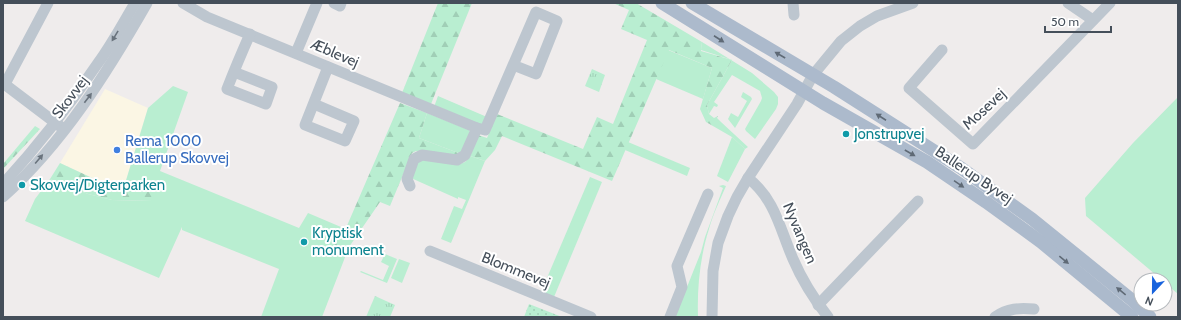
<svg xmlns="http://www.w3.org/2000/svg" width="1181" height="320" font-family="Cabin,sans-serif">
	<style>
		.commercial { fill: #fbf6e4 }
		.grass { fill: #b9eed1 }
		.forest { fill: url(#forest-firs) }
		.park { fill: url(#park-tufts) }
		.garden { fill: url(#garden-dots) }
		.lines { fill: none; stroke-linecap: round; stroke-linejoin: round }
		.minor { stroke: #bdc6cf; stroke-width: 11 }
		.major { stroke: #acbacc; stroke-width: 13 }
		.oneway { fill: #69737d }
		.oneway2 { fill: #5f6a76 }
		.culture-dot { fill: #0f9aa8; stroke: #fff; stroke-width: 1.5 }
		.shop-dot { fill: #3f7fe0; stroke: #fff; stroke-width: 1.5 }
		.labels { text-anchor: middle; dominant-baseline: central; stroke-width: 4; stroke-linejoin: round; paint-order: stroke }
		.street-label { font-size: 15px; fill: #454f5a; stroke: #fff }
		.culture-label { font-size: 15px; fill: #0d838f; stroke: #fff; text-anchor: start }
		.shop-label { font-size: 15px; fill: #366cbe; stroke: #fff; text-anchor: start }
	</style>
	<defs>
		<pattern id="forest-firs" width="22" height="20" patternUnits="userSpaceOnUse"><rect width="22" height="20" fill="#b9eed1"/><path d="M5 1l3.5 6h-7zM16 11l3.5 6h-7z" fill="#a0ceb6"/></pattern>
		<pattern id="park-tufts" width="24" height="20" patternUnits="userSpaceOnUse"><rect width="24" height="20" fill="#b9eed1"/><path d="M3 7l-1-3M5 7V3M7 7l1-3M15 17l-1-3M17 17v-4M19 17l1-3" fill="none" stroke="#a0ceb6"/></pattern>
		<pattern id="garden-dots" width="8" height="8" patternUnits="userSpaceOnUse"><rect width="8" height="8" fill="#b9eed1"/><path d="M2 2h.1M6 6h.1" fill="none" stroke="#a0ceb6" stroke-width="1.8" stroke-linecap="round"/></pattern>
	</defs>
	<rect width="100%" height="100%" fill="#efecec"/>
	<path class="commercial" d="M 105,89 L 148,108 L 124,187 L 116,188 L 103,183 L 60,163 Z"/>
	<g class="grass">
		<path d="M 702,42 L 752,73 L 774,92 L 778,97 L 778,104 L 776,109 L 755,139 L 746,131 L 745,129 L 761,101 L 762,98 L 760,91 L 732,75 L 714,102 L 718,105 L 717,107 L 714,106 L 709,114 L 707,105 L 732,60 L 701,50 Z"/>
		<path d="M 668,50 L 712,68 L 703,99 L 656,79 Z"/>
		<path d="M 173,86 L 188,92 L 160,171 L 299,228 L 308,213 L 341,227 L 333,250 L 349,247 L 322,317 L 261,317 L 279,269 L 182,230 L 182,227 L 159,278 L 25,221 L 35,199 L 50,179 L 88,194 L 112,200 L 152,201 L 137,187 L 124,187 L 148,108 Z"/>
		<path d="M 743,92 L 751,97 L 752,99 L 735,128 L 728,119 L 731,113 L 738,117 L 747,101 L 741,97 Z"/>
		<path d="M 438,96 L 487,117 L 484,123 L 480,125 L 434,107 Z"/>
		<path d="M 1178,97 L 1178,294 L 1165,283 L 1165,280 L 1162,280 L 1086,216 L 1085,198 L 1133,143 Z"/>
		<path d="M 427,113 L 469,130 L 470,132 L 461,154 L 419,138 Z"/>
		<path d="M 732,137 L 745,149 L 728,182 L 717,176 Z"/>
		<path d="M 628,142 L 690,168 L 687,176 L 625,150 Z"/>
		<path d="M 470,156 L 485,161 L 451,243 L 441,239 L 454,206 L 462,209 L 466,200 L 458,197 L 458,199 L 411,178 L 419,159 L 460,164 L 465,162 Z"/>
		<path d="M 590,177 L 602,182 L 554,297 L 541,292 Z"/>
		<path d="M 723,185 L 726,186 C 720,200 713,214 709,229 C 700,257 697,288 698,317 L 675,317 L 701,252 L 705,237 L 723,188 L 719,186 Z"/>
		<path d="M 385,254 L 397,259 L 387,283 L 360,272 L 361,271 L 383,280 L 389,266 L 381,262 Z"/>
		<path d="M 399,259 L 410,263 L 402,283 L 391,278 Z"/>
	</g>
	<g class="forest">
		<path d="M 438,3 L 472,3 L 431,104 L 402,93 Z"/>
		<path d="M 613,3 L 636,3 L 702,42 L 701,51 L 732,60 L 707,105 L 709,114 L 714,118 L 718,116 L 717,118 L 721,122 L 748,147 L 745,149 L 732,137 L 706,122 L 700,109 L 712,68 L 669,50 L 612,181 L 502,136 L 495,150 L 485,161 L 470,156 L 478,135 L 487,138 L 497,114 L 583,149 L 597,117 L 613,124 L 647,40 L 621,29 L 629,10 Z"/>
		<path d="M 400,103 L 427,113 L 419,138 L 461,154 L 457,155 L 416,151 L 412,153 L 390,206 L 380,202 L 349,247 L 333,250 L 341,227 L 346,228 Z"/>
		<path d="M 35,126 L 40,129 L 3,169 L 3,164 Z"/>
		<path d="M 60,163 L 103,183 L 116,188 L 137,187 L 152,191 L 152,201 L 112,200 L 88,194 L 50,179 Z"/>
	</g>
	<g class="park">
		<path d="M 592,69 L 605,75 L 599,92 L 585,86 Z"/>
		<path d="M 375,296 L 395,305 L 390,317 L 366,317 Z"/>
	</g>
	<path class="garden" d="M 529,304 L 562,317 L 524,317 Z"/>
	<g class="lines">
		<g class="minor">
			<path d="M 183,3 L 207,17 L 477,128 L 485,130 L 536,12 L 557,21 L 536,74 L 513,65"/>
			<path d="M 334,3 L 340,6 L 341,3"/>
			<path d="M 793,3 L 794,15"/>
			<path d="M 1068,3 L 1093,20"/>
			<path d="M 942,50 L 909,88 L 973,144 L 1110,3"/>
			<path d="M 296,53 L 317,3"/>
			<path d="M 234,72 L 272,87 L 266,104 L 227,89 C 234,71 242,52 250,34"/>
			<path d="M 3,83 L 61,127"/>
			<path d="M 5,84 L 48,3"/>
			<path d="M 314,104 L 354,121 L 345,141 L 305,125 L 328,67"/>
			<path d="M 748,178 C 775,199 780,229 793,259 C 802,280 814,299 828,317"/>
			<path d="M 3,184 C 38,146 69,106 98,63 C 112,44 123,23 135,3"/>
			<path d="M 410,186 L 407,179 L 414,159 L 422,155 L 457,160 L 465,155 L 477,128"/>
			<path d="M 3,197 C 63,143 107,73 147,3"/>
			<path d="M 430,251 L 591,317"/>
			<path d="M 818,305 L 918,201"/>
			<path d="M 670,317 L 682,287 L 677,266 L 708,194"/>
			<path d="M 712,317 L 713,271 L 718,243 L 728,216 L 737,197 L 748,178 L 797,104 L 813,75 L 841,41 L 860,26 L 877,16 L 913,3"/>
			<path d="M 995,317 C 1008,308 1019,308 1034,309"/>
		</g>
		<g class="major">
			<path d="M 662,3 L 823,103 L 927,162 L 986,202 L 1041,242 L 1132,317"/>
			<path d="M 692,3 L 834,87 L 961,168 L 1032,219 L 1132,300 L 1150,317"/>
		</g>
	</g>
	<defs><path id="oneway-solid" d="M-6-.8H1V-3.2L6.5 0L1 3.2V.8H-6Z"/></defs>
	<g class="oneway">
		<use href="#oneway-solid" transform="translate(115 36) rotate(121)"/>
		<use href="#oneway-solid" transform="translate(88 98) rotate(-53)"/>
		<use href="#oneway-solid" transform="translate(39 159) rotate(-50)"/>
	</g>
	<g class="oneway2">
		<use href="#oneway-solid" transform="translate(719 39) rotate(33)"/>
		<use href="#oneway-solid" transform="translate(780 55) rotate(-150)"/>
		<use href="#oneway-solid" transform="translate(881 117) rotate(-147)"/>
		<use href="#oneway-solid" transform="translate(910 153) rotate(30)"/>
		<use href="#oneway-solid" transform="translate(959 184) rotate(34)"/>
		<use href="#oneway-solid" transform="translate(1064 260) rotate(39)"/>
		<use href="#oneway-solid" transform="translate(1121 291) rotate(-141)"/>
	</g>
	<g class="culture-dot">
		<circle cx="846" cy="134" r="4"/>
		<circle cx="22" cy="185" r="4"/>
		<circle cx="304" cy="242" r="4"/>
	</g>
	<circle class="shop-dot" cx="117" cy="150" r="4"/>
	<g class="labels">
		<g class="street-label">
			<text transform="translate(335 53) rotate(23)">Æblevej</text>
			<text transform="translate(70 97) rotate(-53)">Skovvej</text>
			<text transform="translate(984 109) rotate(-43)">Mosevej</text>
			<text transform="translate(974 175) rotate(34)">Ballerup Byvej</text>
			<text transform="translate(800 233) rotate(67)">Nyvangen</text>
			<text transform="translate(516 270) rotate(22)">Blommevej</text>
		</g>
		<g class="culture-label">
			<text x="854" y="134">Jonstrupvej</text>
			<text x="30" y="185">Skovvej/Digterparken</text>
			<text x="312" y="233">Kryptisk<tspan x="312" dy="17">monument</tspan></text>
		</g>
		<g class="shop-label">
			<text x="125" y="141">Rema 1000<tspan x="125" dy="17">Ballerup Skovvej</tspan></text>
		</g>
	</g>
	<rect width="1181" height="320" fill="none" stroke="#454f5a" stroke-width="8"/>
	<g transform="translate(1153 292) rotate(202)"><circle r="19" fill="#ffffff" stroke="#b5b9bd"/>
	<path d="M0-3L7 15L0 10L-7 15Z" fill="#1863dd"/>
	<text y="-6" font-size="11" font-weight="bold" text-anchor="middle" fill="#454f5a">N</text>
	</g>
	<path d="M1045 26v6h66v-6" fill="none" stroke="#454f5a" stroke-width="2"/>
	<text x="1051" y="26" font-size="12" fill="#454f5a" stroke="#ffffff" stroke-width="3" paint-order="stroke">50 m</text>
</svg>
